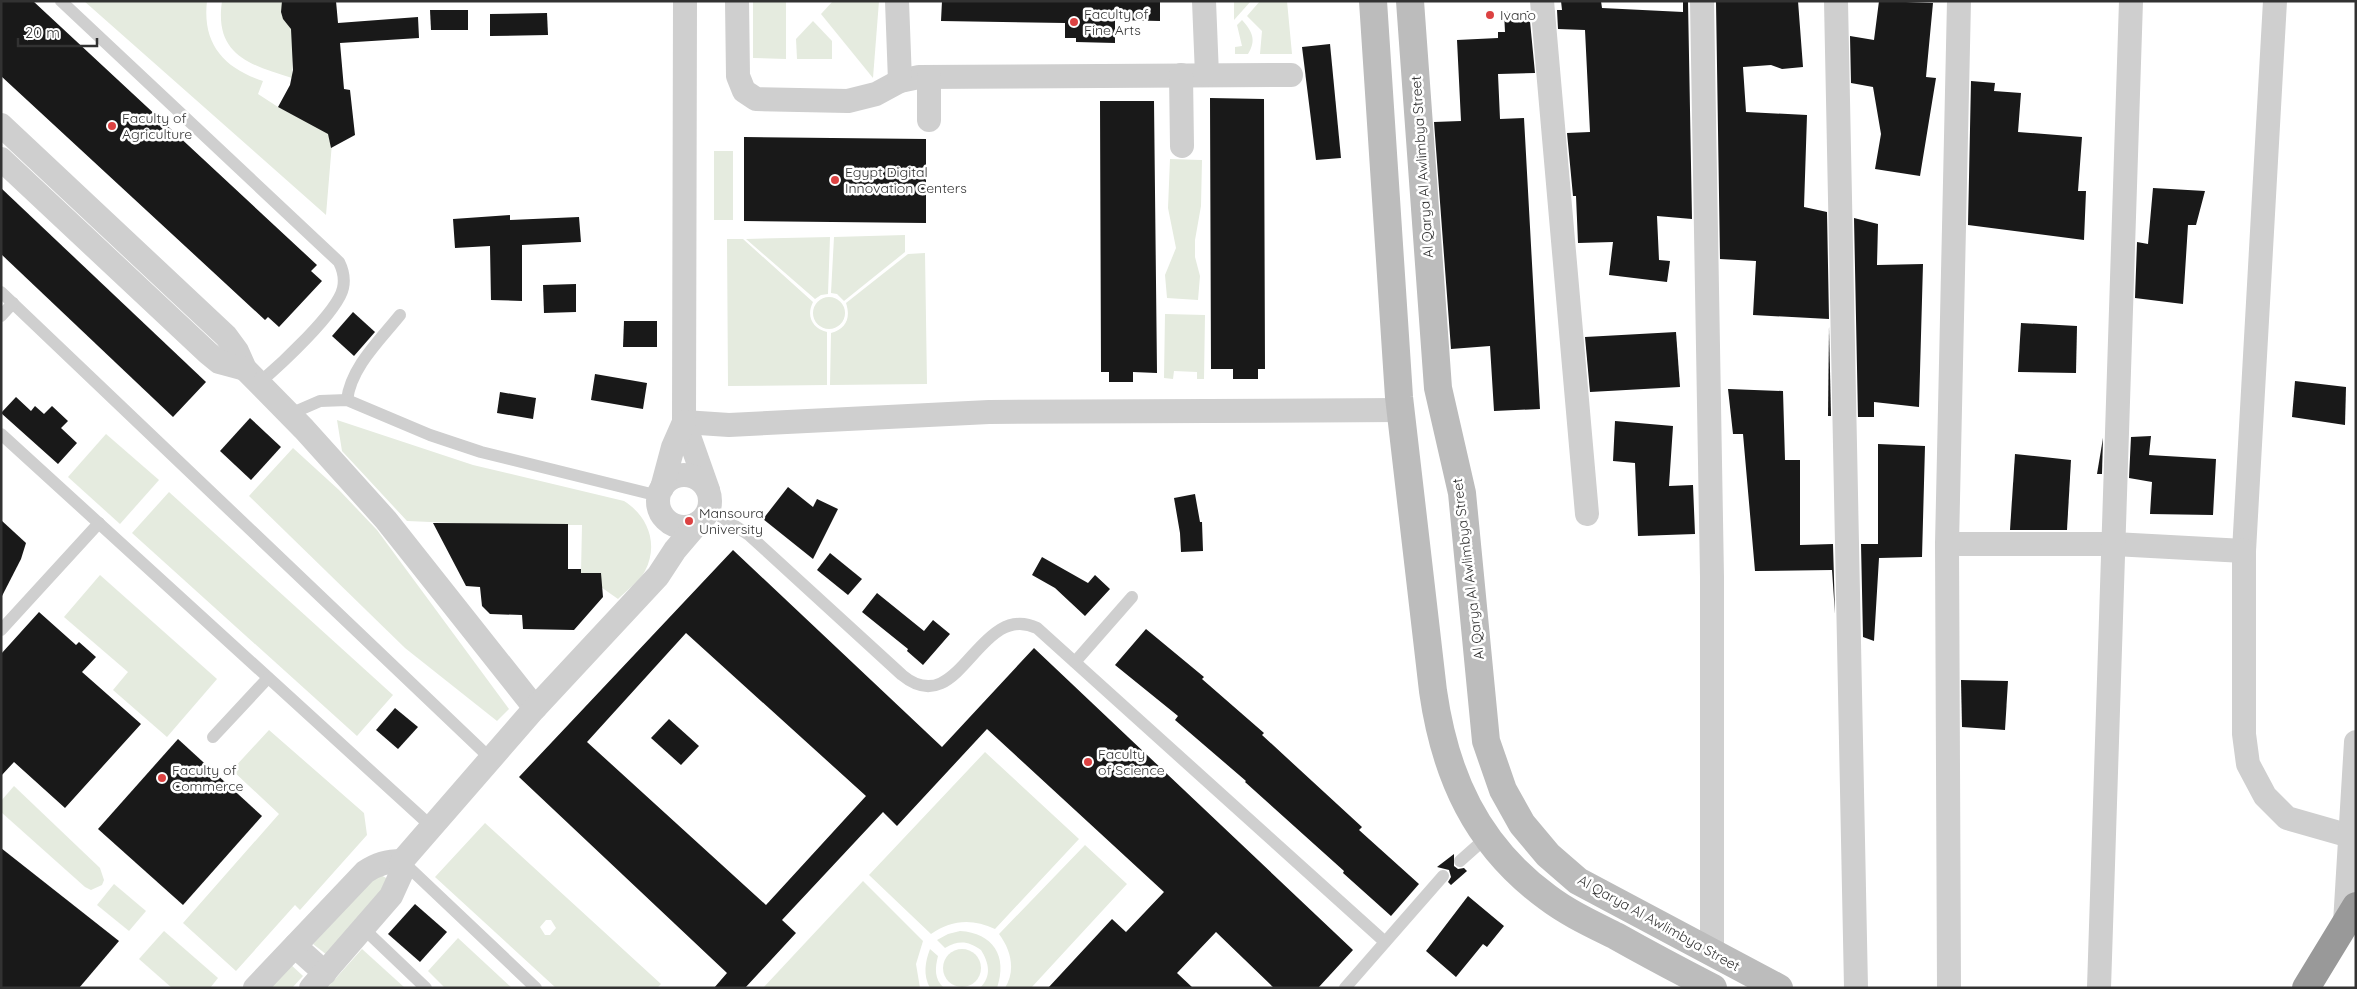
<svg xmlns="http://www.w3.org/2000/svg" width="2357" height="989" font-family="Quicksand,sans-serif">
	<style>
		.green { fill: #e5ebdf; fill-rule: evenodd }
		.building { fill: #191919; fill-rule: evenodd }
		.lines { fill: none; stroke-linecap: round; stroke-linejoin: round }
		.lane { stroke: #cfcfcf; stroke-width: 12 }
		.street { stroke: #cfcfcf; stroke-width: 24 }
		.secondary { stroke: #bcbcbc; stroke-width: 28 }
		.highway { stroke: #999; stroke-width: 28 }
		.poi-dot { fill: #dc4242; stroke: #fff; stroke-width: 2 }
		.labels { text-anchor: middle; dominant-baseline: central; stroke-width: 5; stroke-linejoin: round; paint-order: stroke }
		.poi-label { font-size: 14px; fill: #323232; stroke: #fff; text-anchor: start }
		.street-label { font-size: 14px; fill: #323232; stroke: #fff }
	</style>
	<rect width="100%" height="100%" fill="#fff"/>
	<g class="green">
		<path d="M 84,1 L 207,1 C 202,44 224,68 263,81 L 258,94 L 278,107 L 329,133 L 329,140 L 332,143 L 326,215 Z"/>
		<path d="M 222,1 L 284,1 C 278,13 283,23 294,28 L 292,78 C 250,65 214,55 222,1 Z"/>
		<path d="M 753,1 L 786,1 L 786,59 L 753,58 Z"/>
		<path d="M 833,1 L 879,1 L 873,78 L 821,14 Z"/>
		<path d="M 1234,1 L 1251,1 L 1234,20 Z"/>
		<path d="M 1260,1 L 1287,1 L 1292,54 L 1260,54 L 1262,31 L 1247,16 Z"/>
		<path d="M 1242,20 C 1252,31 1257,40 1248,54 L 1235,54 L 1235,47 L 1242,46 L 1237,25 Z"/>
		<path d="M 813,21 L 832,41 L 832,59 L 797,59 L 796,39 Z"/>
		<rect x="714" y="151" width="19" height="69"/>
		<path d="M 1170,159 L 1202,160 L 1201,206 L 1195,240 L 1195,257 L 1200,276 L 1198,300 L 1167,298 L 1165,275 L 1176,248 L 1168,208 Z"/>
		<path d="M 905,235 L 905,252 L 844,301 L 837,294 L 831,293 L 834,237 Z"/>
		<path d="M 830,237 L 828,294 L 821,295 L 815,299 L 746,239 Z"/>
		<path d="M 727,239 L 743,239 L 813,302 C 806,316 812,328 827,332 L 827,385 L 728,386 Z"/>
		<path d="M 925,253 L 927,384 L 830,385 L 831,333 C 846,329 851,318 846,303 L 908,254 Z"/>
		<circle cx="829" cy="313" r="16"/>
		<path d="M 1165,314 L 1205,315 L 1204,379 L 1197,379 L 1197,372 L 1174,371 L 1173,379 L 1164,378 Z"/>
		<path d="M 337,420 L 473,465 L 624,501 C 648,516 659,544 645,571 C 639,582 627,590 618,599 L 581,573 L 582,525 L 502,525 L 407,521 L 342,451 Z"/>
		<path d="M 106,434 L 159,480 L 120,524 L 68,477 Z"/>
		<path d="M 293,448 L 339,490 L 377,530 L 509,709 L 497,721 L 405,648 L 249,496 Z"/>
		<path d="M 169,492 L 393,695 L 357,736 L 132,533 Z"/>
		<path d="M 100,575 L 217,679 L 167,737 L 113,690 L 128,672 L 64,617 Z"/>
		<path d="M 269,730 L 364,813 L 367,835 L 300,910 L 295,905 L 236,971 L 183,923 L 279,814 L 232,770 Z"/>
		<path d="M 985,752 L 1079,839 L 995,929 C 972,918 951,920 931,934 L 869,875 Z"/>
		<path d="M 14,786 L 100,868 L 104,880 L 102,885 L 91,890 L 85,887 L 1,812 L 1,801 Z"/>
		<path d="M 485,823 L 661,984 L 657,988 L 556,988 L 435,877 ZM 546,920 L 551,920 L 556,928 L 550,935 L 545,935 L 540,927 Z"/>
		<path d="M 1085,845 L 1127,884 L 1031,988 L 1005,988 C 1016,970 1011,950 999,934 Z"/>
		<path d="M 381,875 L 388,879 L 388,883 L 327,955 L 313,944 L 374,878 Z"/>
		<path d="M 863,881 L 923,941 L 916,964 L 920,988 L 763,988 Z"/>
		<path d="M 114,884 L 146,911 L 129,931 L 97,905 Z"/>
		<path d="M 164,931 L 218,978 L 210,988 L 172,988 L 139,959 Z"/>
		<path d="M 960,931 C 993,933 1008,956 997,988 L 980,988 C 992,976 989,963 981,950 C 968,941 959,940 945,948 L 937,940 L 948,934 Z"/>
		<path d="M 458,938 L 512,988 L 445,988 L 428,971 Z"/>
		<circle cx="962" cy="968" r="19"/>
		<path d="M 362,949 L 405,988 L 327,988 Z"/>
		<path d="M 930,949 L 938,956 C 935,968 934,979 944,988 L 930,988 C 923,975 925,962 930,949 Z"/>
		<path d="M 289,963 L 303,976 L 292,988 L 266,988 Z"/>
	</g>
	<g class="building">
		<path d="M 1,1 L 33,1 L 317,265 L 311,271 L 322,281 L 279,327 L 268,317 L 265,320 L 1,76 Z"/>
		<path d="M 282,1 L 336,1 L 338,23 L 418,17 L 419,38 L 340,43 L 344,89 L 350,90 L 355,135 L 331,148 L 328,134 L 278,107 L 290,85 L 293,70 L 291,29 L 283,19 L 281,12 Z"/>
		<path d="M 942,1 L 1160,1 L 1160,21 L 1115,20 L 1115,43 L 1076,42 L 1076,38 L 1065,38 L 1065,23 L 941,21 Z"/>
		<path d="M 1561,1 L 1601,1 L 1602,8 L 1683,12 L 1683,1 L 1688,1 L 1692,219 L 1657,216 L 1659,260 L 1670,261 L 1667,282 L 1609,275 L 1613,242 L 1578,243 L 1576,196 L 1573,196 L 1567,133 L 1590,132 L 1585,30 L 1558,29 L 1557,10 L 1562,10 Z"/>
		<path d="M 1716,1 L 1798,1 L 1803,67 L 1782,69 L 1771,65 L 1743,67 L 1746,112 L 1807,115 L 1804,207 L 1827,212 L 1829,319 L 1753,315 L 1756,261 L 1720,259 Z"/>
		<path d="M 1879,1 L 1933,3 L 1926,77 L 1936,78 L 1920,176 L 1875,169 L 1881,134 L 1873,87 L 1851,83 L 1850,36 L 1874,40 Z"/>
		<path d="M 430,10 L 468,10 L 468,30 L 431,30 Z"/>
		<path d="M 1529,11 L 1535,73 L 1498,74 L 1500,119 L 1524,118 L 1540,409 L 1494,411 L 1490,346 L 1451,349 L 1434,122 L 1461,121 L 1457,40 L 1498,38 L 1498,32 L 1505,32 L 1504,12 Z"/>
		<path d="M 547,13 L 548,35 L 490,36 L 490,14 Z"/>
		<path d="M 1330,44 L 1341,158 L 1316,160 L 1302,47 Z"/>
		<path d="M 1971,81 L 1995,83 L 1994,91 L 2021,93 L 2018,132 L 2082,137 L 2078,191 L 2086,191 L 2084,240 L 1968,225 Z"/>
		<path d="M 1210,98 L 1264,99 L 1265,369 L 1258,369 L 1258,379 L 1233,379 L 1233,369 L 1211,369 Z"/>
		<path d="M 1100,101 L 1154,101 L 1157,373 L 1133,372 L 1133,382 L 1109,382 L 1109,372 L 1101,372 Z"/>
		<path d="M 744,137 L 926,139 L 926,223 L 744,221 Z"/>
		<path d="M 1,188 L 206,382 L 173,417 L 1,254 Z"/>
		<path d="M 2153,188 L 2205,191 L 2196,225 L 2188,225 L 2183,304 L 2135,298 L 2137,242 L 2148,244 Z"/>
		<path d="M 510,215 L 510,220 L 579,217 L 581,242 L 522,245 L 522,301 L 491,300 L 490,246 L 455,248 L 453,219 Z"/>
		<path d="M 1854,218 L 1878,224 L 1877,265 L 1923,264 L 1919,407 L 1874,402 L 1874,417 L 1858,417 Z"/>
		<path d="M 576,284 L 576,312 L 544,313 L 543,285 Z"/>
		<path d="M 353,312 L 375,332 L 354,356 L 332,336 Z"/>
		<path d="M 624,321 L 657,321 L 657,347 L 623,347 Z"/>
		<path d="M 2021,323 L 2077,326 L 2076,373 L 2018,372 Z"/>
		<path d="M 1829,326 L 1831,416 L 1828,416 Z"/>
		<path d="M 1676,332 L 1680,387 L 1590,392 L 1585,337 Z"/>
		<path d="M 595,374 L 647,383 L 643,409 L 591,400 Z"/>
		<path d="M 2295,381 L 2346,387 L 2345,425 L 2292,417 Z"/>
		<path d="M 1728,389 L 1783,391 L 1785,460 L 1800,460 L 1800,545 L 1833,544 L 1835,614 L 1832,570 L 1755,571 L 1743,434 L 1733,434 Z"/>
		<path d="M 500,392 L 536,398 L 533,419 L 497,413 Z"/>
		<path d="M 16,397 L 31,411 L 35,406 L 44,414 L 52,406 L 68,421 L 61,428 L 77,443 L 58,464 L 1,413 Z"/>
		<path d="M 250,418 L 281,447 L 251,480 L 220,451 Z"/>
		<path d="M 1615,421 L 1673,426 L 1669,486 L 1693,485 L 1695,534 L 1638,536 L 1635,463 L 1613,461 Z"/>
		<path d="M 2151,436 L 2149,455 L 2216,459 L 2213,515 L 2150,514 L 2152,482 L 2129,478 L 2131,437 Z"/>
		<path d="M 2103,438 L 2102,474 L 2097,474 Z"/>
		<path d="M 1878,444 L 1925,446 L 1922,557 L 1879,558 L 1874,641 L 1863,637 L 1861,544 L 1878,544 Z"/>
		<path d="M 2015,454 L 2071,460 L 2067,530 L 2010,530 Z"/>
		<path d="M 788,487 L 813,507 L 817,499 L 838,509 L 813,559 L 763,519 Z"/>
		<path d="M 1195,494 L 1200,522 L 1202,522 L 1203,551 L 1181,552 L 1180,533 L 1174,498 Z"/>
		<path d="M 1,520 L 26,543 L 21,559 L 1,598 Z"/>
		<path d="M 433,523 L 568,524 L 568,569 L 581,569 L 581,573 L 601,573 L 603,597 L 574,630 L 523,629 L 522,615 L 490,614 L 482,606 L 480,587 L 466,586 Z"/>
		<path d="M 733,550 L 942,747 L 1034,648 L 1353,950 L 1318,988 L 1274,988 L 1216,932 L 1177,973 L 1193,988 L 1048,988 L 1112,919 L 1126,932 L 1164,892 L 987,729 L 897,826 L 883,812 L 782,920 L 796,933 L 745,988 L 714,988 L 727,973 L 519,777 ZM 686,633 L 866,796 L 766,905 L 587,742 Z"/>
		<path d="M 830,553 L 862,579 L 848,595 L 817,570 Z"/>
		<path d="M 1042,557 L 1088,583 L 1095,575 L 1110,589 L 1085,616 L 1055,588 L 1032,575 Z"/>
		<path d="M 877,593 L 924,631 L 933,620 L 950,634 L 923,665 L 907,651 L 908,649 L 862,612 Z"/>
		<path d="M 39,612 L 76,645 L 79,642 L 96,657 L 82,672 L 141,724 L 65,808 L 14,762 L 1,776 L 1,654 Z"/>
		<path d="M 1146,629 L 1204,677 L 1202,679 L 1264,733 L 1262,735 L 1362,827 L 1359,830 L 1419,884 L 1391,916 L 1343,873 L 1344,871 L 1245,782 L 1246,781 L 1175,720 L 1178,716 L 1115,665 Z"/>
		<path d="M 1961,680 L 2008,681 L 2005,730 L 1962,727 Z"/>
		<path d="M 395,708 L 418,727 L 398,749 L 376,730 Z"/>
		<path d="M 669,719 L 699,746 L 681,765 L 651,738 Z"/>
		<path d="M 178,739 L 262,816 L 183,905 L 98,829 Z"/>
		<path d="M 1,848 L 119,941 L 79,988 L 1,988 Z"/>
		<path d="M 1454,854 L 1454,866 L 1458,869 L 1464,868 L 1467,871 L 1451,885 L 1448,882 L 1451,877 L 1449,870 L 1437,867 Z"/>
		<path d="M 1468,896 L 1504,926 L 1487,947 L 1483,944 L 1456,977 L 1426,951 Z"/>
		<path d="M 415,904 L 447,932 L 420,962 L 388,934 Z"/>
	</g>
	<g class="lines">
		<g class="lane">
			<path d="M 61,1 L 339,262 C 343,270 345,279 343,288 C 338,312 279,366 259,383"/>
			<path d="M 1,292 L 491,759"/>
			<path d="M 1,316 L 13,303"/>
			<path d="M 347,400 C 351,367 380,340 400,315"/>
			<path d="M 290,414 L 320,401 L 347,400 L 430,435 L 481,452 L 659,496"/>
			<path d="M 1,434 L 432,827"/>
			<path d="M 709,509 L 749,535 L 902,675 C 960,723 978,600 1037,628 L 1385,942"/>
			<path d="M 1,630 L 99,523"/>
			<path d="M 1075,662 L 1132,597"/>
			<path d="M 213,737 L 268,678"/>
			<path d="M 402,861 L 536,988"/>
			<path d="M 1460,861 L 1487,837"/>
			<path d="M 364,929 L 426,988"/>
			<path d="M 1345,988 L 1443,876"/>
		</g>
		<g class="street">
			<path d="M 685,1 L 684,422 L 708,490"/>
			<path d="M 737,1 L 738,76 L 744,91 L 756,99 L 848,101 L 876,94 L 900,81 L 919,77 L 1291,75"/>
			<path d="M 897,1 L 900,81"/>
			<path d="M 1204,1 L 1207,75"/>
			<path d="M 1542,1 L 1587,514"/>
			<path d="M 1702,1 L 1712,577 L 1712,953"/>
			<path d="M 1836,1 L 1856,988"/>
			<path d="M 2275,1 L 2244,551 L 2244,734 L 2248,764 L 2265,796 L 2287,818 L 2350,836"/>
			<path d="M 1181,75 L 1182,146"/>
			<path d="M 929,77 L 929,120"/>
			<path d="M 1,125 L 226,336 L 237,351 L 245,369 L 304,429 L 386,520 L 535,708"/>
			<path d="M 1,159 L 208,353 L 219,362 L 245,369"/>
			<path d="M 684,422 L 729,425 L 989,412 L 1401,410"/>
			<circle cx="684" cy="501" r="26"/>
			<path d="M 662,488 L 673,447 L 684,422"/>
			<path d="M 1947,544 L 2114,544 L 2244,551"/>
			<path d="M 2345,923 L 2356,742"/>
			<path d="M 295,946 L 325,973"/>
			<path d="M 255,988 L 365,872 C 377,864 387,861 402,861"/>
			<path d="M 311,988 L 391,896 L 401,874 L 402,861 L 535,708 L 658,576 L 675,550 L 698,523"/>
			<path d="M 1949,988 L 1947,544 L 1959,1"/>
			<path d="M 2099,988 L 2131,1"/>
		</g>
		<g class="secondary">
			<path d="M 1373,1 L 1399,397 L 1433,691 C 1445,775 1476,845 1547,897 C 1568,913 1592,924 1616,936 C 1648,954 1680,971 1713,988"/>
			<path d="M 1410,1 L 1438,388 L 1462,493 L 1486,741 L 1503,790 L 1522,824 L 1548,855 L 1578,881 L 1779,988"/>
		</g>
		<path class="highway" d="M 2306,988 L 2356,906"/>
	</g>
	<g class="poi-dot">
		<circle cx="1490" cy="15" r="5"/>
		<circle cx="1074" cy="22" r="5"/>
		<circle cx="112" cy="126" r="5"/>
		<circle cx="835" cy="180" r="5"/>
		<circle cx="689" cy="521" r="5"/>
		<circle cx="1088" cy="762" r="5"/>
		<circle cx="162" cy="778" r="5"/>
	</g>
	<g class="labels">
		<g class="poi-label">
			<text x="1084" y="14">Faculty of<tspan x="1084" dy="16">Fine Arts</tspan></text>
			<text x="1500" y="15">Ivano</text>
			<text x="122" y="118">Faculty of<tspan x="122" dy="16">Agriculture</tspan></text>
			<text x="845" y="172">Egypt Digital<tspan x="845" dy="16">Innovation Centers</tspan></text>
			<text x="699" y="513">Mansoura<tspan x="699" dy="16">University</tspan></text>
			<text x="1098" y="754">Faculty<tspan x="1098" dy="16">of Science</tspan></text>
			<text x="172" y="770">Faculty of<tspan x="172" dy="16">Commerce</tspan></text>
		</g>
		<g class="street-label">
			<text transform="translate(1422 167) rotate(-94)">Al Qarya Al Awlimbya Street</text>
			<text transform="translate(1468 569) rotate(-97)">Al Qarya Al Awlimbya Street</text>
			<text transform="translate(1659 923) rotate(29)">Al Qarya Al Awlimbya Street</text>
		</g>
	</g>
	<rect width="2357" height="989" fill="none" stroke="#323232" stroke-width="5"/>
	<path d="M18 38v8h79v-8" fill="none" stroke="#323232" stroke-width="2.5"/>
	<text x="25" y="38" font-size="15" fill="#323232" stroke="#ffffff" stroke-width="4" paint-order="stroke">20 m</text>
</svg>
